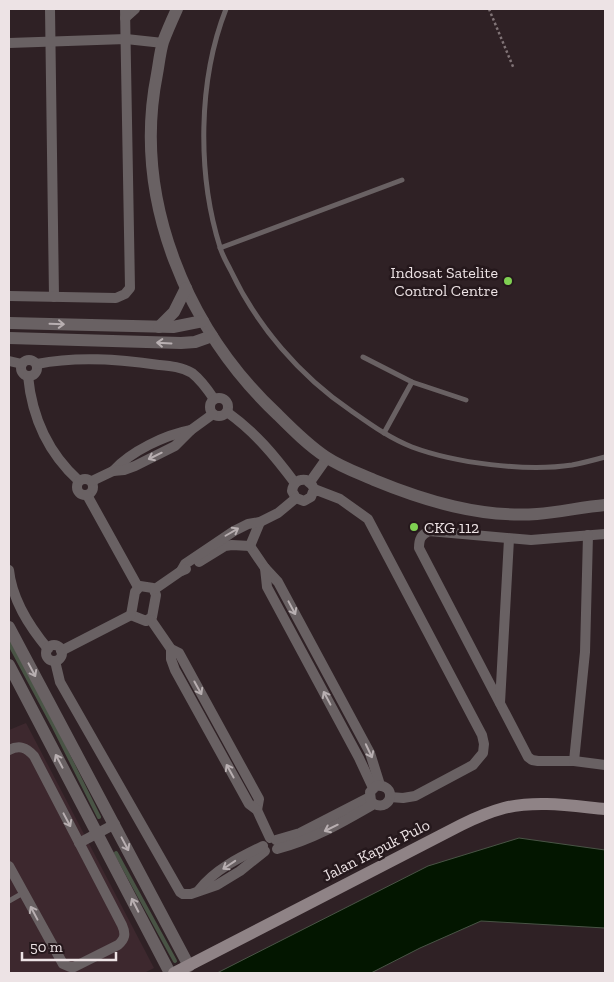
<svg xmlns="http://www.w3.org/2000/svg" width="614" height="982" font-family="'Zilla Slab',serif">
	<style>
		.built { fill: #3d282e }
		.water { fill: #031600; stroke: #495445 }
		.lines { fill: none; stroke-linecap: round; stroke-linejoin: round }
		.stream { stroke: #495445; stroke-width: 4 }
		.path { stroke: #817477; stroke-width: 2.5; stroke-dasharray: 2.5 2.5; stroke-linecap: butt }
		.service { stroke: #696163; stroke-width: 5 }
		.minor { stroke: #696163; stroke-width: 10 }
		.tertiary { stroke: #696163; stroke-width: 12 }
		.secondary { stroke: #8f8386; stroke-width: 12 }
		.oneway { stroke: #b8afb1 }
		.poi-dot { fill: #7fd052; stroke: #25181c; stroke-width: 2 }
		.labels { text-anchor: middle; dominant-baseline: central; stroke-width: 5; stroke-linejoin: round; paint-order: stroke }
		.poi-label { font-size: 16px; fill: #ede3e5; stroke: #25181c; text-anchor: end }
		.street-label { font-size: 16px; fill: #ede3e5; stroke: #25181c }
	</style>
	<rect width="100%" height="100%" fill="#2f2125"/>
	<path class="built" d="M 26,723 L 154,968 L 144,973 L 9,973 L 9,730 Z"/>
	<path class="water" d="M 519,838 L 605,850 L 605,928 L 481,921 L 420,948 L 371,973 L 217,973 L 428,866 Z"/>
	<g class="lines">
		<g class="stream">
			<path d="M 9,643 L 54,727 L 99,817"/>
			<path d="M 116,853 L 175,961"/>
		</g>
		<path class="path" d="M 489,9 L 514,69"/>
		<g class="service">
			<path d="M 226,9 C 198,80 197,174 220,247 C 222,255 227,263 231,271 C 257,326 300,376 350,410 C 370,424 389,438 412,447 C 455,463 526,472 572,465 C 583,463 594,460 605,457"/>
			<path d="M 220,248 L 402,180"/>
			<path d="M 363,357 L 412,382"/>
			<path d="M 384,433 L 412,382 L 466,400"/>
			<path d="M 9,901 L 23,893"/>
		</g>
		<g class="minor">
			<path d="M 50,9 L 54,297"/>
			<path d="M 125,18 L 135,9"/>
			<path d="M 9,43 L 126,39 L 163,43"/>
			<path d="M 9,296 L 116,298 L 125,294 L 130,288 L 125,9"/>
			<circle cx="29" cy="368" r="8"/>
			<path d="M 9,361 L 22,364"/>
			<path d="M 37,364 C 77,356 118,359 159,365 C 170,366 182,367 192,373 C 201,380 208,390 214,399"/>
			<path d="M 28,376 C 32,418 48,453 79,481"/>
			<circle cx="219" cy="407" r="9"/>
			<path d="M 227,412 C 255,432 274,455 295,483"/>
			<path d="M 113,471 C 131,451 165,435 191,430"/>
			<circle cx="85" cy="487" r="8"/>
			<path d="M 92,481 L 113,471 L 124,470 L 135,466 L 175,446 L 191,430 L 213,414"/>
			<path d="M 310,482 L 327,458"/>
			<path d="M 314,489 L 311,497 L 304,501 L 296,498 L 292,491 C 293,483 298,479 306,480 L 312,485 L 314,489 L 340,499 L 368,519 L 482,735 L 484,744 L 483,753 L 473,765 L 415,796 L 403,798 L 390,797"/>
			<path d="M 87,495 L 138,587"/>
			<path d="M 605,534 L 531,540 L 429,531 C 421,535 419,539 419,548 L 528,757 L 532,760 L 538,761 L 574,761 L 605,765"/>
			<path d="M 250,546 L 265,568 L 278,582 L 370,753 L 380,785"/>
			<path d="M 250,546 L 260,522"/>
			<path d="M 199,562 L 225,546 L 232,545 L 250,546"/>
			<path d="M 265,568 L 267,587 L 359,758 L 373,788"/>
			<path d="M 9,570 C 12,600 29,626 48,649"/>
			<path d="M 181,571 L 185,564 L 234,531 L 248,524 L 260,522 L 278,513 L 296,498"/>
			<path d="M 140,586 L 153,588 L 156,595 L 152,617 L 146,621 L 131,615 L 135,592 Z"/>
			<path d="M 155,589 L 181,571 L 186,569"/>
			<path d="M 151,620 L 171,649 L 179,653 L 259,799 L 257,810"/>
			<circle cx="54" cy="653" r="8"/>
			<path d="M 171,649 L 171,659 L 175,670 L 249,804 L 257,810 L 270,838"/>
			<path d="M 61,651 L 131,615"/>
			<path d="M 55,661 L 60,682 L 180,892 L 183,894 L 191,894 L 217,885 L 240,871 L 265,851"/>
			<path d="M 500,703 L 509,539"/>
			<path d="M 9,750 C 19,745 26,747 34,756 L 122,925 C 126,934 125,939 118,945 L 74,967 L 70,967 L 63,964 L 9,866"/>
			<path d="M 574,761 L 585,652 L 588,535"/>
			<path d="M 276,840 L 300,833 L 370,797"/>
			<path d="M 79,843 L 115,824"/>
			<path d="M 277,849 C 314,839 341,823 374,804 C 393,812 397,783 376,786 L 370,792 L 371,801 L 374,804"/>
			<path d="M 199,890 C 214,870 240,857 263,846"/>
		</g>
		<g class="tertiary">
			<path d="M 177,9 C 172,20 167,31 163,42 C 160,52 159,63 157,74 C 132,199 187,330 278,415 C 293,430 309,446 326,457 C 341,467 358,473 374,480 C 425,501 481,518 537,514 C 560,512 583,507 605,505"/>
			<path d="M 9,323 L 173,327 L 203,321"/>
			<path d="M 159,327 L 174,312 L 186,288"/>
			<path d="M 9,338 L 181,343 L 195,342 L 212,336"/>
			<path d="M 9,627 L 189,966"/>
			<path d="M 9,665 L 170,973"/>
		</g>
		<path class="secondary" d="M 174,973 L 461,825 C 475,818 489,812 504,808 C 537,800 573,806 605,809"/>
	</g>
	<defs><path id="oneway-shaft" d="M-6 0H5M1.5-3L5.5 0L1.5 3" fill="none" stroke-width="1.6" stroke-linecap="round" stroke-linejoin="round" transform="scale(1.25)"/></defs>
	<g class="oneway">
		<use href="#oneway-shaft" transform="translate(57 324) rotate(2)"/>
		<use href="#oneway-shaft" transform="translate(164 343) rotate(-177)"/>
		<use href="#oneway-shaft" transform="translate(155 456) rotate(154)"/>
		<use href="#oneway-shaft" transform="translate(232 532) rotate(-30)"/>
		<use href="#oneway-shaft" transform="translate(292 608) rotate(62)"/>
		<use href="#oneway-shaft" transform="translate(32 670) rotate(62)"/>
		<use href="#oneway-shaft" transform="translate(198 688) rotate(61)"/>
		<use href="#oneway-shaft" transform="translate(327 698) rotate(-118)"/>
		<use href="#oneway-shaft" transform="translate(369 751) rotate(65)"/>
		<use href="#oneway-shaft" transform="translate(59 761) rotate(-118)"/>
		<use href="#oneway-shaft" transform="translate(230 771) rotate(-119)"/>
		<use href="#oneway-shaft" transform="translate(67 820) rotate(62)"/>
		<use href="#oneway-shaft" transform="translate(331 828) rotate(154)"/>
		<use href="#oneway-shaft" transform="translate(125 844) rotate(62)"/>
		<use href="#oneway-shaft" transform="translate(229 865) rotate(146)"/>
		<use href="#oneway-shaft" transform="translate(135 905) rotate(-117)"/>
		<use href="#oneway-shaft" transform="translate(34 913) rotate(-118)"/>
	</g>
	<g class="poi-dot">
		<circle cx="508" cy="281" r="5"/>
		<circle cx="414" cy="527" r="5"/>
	</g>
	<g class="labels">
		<g class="poi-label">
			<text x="498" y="272">Indosat Satelite<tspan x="498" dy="18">Control Centre</tspan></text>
			<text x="424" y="527" text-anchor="start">CKG 112</text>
		</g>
		<g class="street-label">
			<text transform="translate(376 850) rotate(-27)">Jalan Kapuk Pulo</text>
		</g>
	</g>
	<rect width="614" height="982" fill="none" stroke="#ede3e5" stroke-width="20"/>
	<path d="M22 952v8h94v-8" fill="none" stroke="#ede3e5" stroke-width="2.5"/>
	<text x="30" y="952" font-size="15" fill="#ede3e5" stroke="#25181c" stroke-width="4" paint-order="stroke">50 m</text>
</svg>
